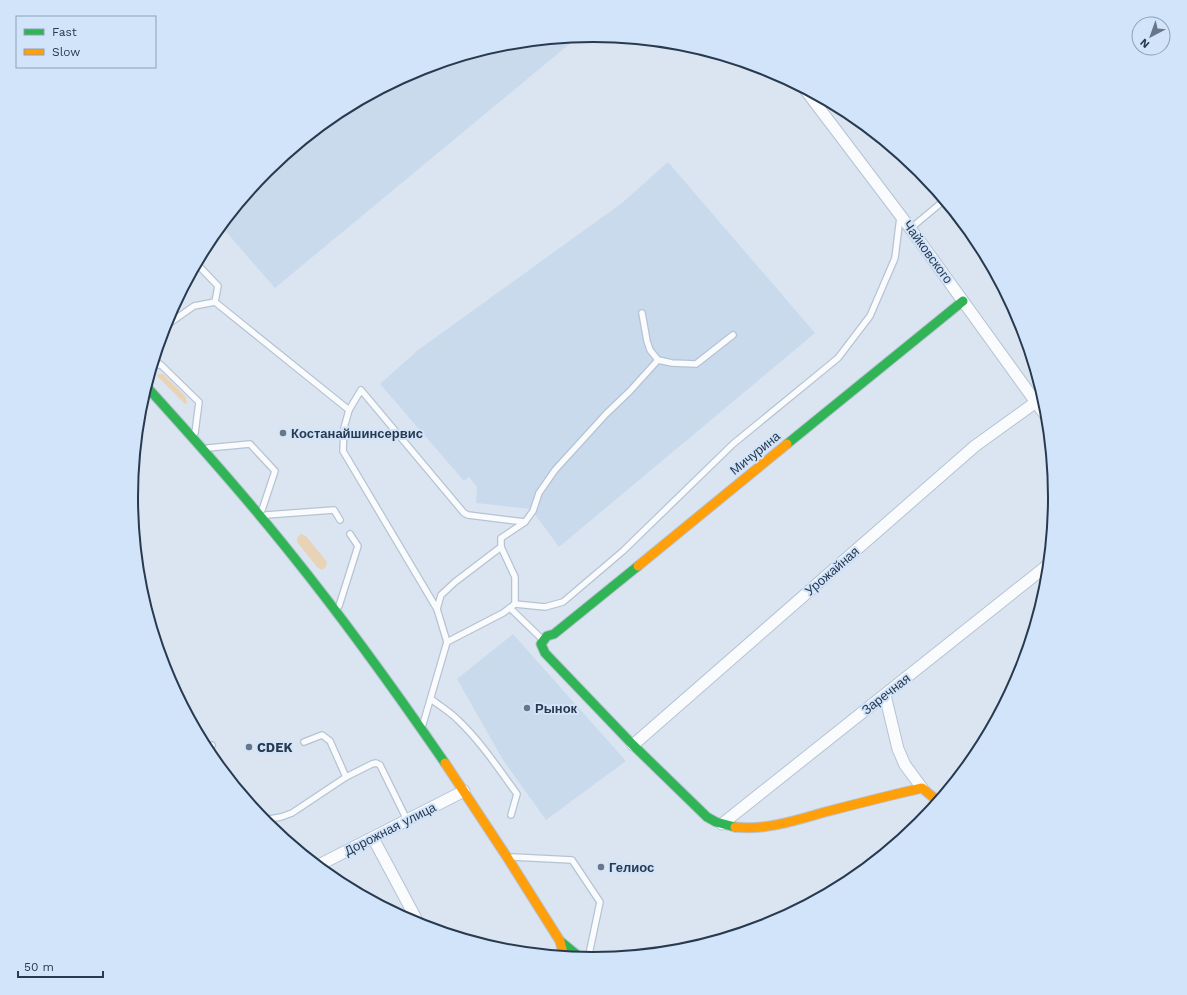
<svg xmlns="http://www.w3.org/2000/svg" width="1187" height="995" font-family="'Work Sans',sans-serif">
	<style>
		.built { fill: #cadaed }
		.green { fill: #e8d3b7 }
		.lines { fill: none; stroke-linecap: round; stroke-linejoin: round }
		.lane-casing { stroke: #b6c3d3; stroke-width: 8 }
		.street-casing { stroke: #b6c3d3; stroke-width: 13 }
		.fast-casing { stroke: #b6c3d3; stroke-width: 11 }
		.slow-casing { stroke: #b6c3d3; stroke-width: 11 }
		.lane { stroke: #fafbfd; stroke-width: 5.5 }
		.street { stroke: #fafbfd; stroke-width: 11 }
		.fast { stroke: #30b455; stroke-width: 9 }
		.slow { stroke: #ff9f0a; stroke-width: 9 }
		.poi-dot { fill: #677688; stroke: #d2e4fa; stroke-width: 1.5 }
		.labels { text-anchor: middle; dominant-baseline: central; stroke-width: 4; stroke-linejoin: round; paint-order: stroke }
		.street-label { font-size: 13px; fill: #283a4f; stroke: #d2e4fa }
		.poi-label { font-size: 13px; font-weight: bold; fill: #283a4f; stroke: #d2e4fa; text-anchor: start }
		.rim { fill: none; stroke: #283a4f; stroke-width: 2 }
	</style>
	<rect width="100%" height="100%" fill="#dbe5f1"/>
	<g class="built">
		<path d="M 578,37 L 275,288 L 221,226 L 267,170 L 337,113 L 417,70 L 503,44 Z"/>
		<path d="M 906,159 L 921,171 L 978,241 L 994,271 Z"/>
		<path d="M 668,162 L 815,333 L 559,547 L 531,509 L 476,503 L 477,487 L 469,477 L 464,481 L 380,384 L 418,350 L 622,203 Z"/>
		<path d="M 513,634 L 626,761 L 546,820 L 503,760 L 457,679 Z"/>
	</g>
	<g class="green">
		<path d="M 158,374 L 163,374 L 186,397 L 187,403 L 185,404 L 157,376 Z"/>
		<path d="M 301,534 L 306,536 L 327,562 L 326,567 L 322,570 L 317,567 L 297,542 L 297,538 Z"/>
	</g>
	<g class="lines">
		<defs>
			<g id="lane">
				<path d="M 911,228 L 941,203"/>
				<path d="M 197,264 L 218,286 L 215,302"/>
				<path d="M 642,313 L 647,341 L 650,350 L 658,360"/>
				<path d="M 164,327 L 194,306 L 215,302 L 349,410"/>
				<path d="M 152,368 L 160,364 L 199,402 L 195,433"/>
				<path d="M 208,448 L 250,444 L 275,471 L 262,510"/>
				<path d="M 266,515 L 334,510 L 340,520"/>
				<path d="M 515,604 L 545,607 L 563,602 L 623,551 L 733,444 L 838,358 L 870,316 L 895,258 L 900,217"/>
				<path d="M 339,606 L 358,546 L 350,534"/>
				<path d="M 510,608 L 543,640"/>
				<path d="M 437,609 L 441,595 L 455,582 L 501,547"/>
				<path d="M 447,642 L 503,613 L 515,604 L 515,577 L 501,547 L 501,538 L 525,522 L 533,511 L 539,493 L 555,470 L 606,414 L 630,391 L 658,360 L 672,363 L 696,364 L 733,335"/>
				<path d="M 431,699 C 440,706 450,712 458,720 C 481,742 498,768 517,794 L 511,815"/>
				<path d="M 423,724 L 447,642 L 437,609 L 343,451 L 344,428 L 349,410 L 361,390 L 464,513 L 468,515 L 525,522"/>
				<path d="M 304,742 L 322,735 L 330,741 L 346,777"/>
				<path d="M 205,748 L 212,745"/>
				<path d="M 261,818 L 269,819 L 281,817 L 292,813 L 346,777 L 372,764 L 376,763 L 380,765 L 407,820"/>
				<path d="M 513,857 L 572,860 L 600,902 L 588,959"/>
			</g>
			<g id="street">
				<path d="M 804,88 L 916,236 L 1048,419"/>
				<path d="M 885,695 L 898,749 L 905,765 L 922,788"/>
				<path d="M 633,745 L 975,446 L 1036,402"/>
				<path d="M 722,824 L 1049,564"/>
				<path d="M 373,838 L 420,926"/>
				<path d="M 317,866 L 464,791"/>
			</g>
			<g id="fast">
				<path d="M 146,386 C 196,441 246,497 292,555 C 346,622 396,692 445,763"/>
				<path d="M 787,444 L 963,301"/>
				<path d="M 638,566 L 554,634 L 547,636 L 541,644 L 545,653 L 633,745 L 707,817 L 716,822 L 735,827"/>
				<path d="M 560,941 L 582,959"/>
			</g>
			<g id="slow">
				<path d="M 638,566 L 787,444"/>
				<path d="M 445,763 L 507,857 L 560,941 L 564,957"/>
				<path d="M 735,827 C 767,831 799,819 829,811 C 860,803 891,795 922,788 L 939,802"/>
			</g>
		</defs>
		<use href="#lane" class="lane-casing"/>
		<use href="#street" class="street-casing"/>
		<use href="#fast" class="fast-casing"/>
		<use href="#slow" class="slow-casing"/>
		<use href="#lane" class="lane"/>
		<use href="#street" class="street"/>
		<use href="#fast" class="fast"/>
		<use href="#slow" class="slow"/>
	</g>
	<g class="poi-dot">
		<circle cx="283" cy="433" r="4"/>
		<circle cx="527" cy="708" r="4"/>
		<circle cx="249" cy="747" r="4"/>
		<circle cx="601" cy="867" r="4"/>
	</g>
	<g class="labels">
		<g class="street-label">
			<text transform="translate(928 252) rotate(54)">Чайковского</text>
			<text transform="translate(755 453) rotate(-39)">Мичурина</text>
			<text transform="translate(832 571) rotate(-41)">Урожайная</text>
			<text transform="translate(886 694) rotate(-38)">Заречная</text>
			<text transform="translate(390 829) rotate(-27)">Дорожная улица</text>
		</g>
		<g class="poi-label">
			<text x="291" y="433">Костанайшинсервис</text>
			<text x="535" y="708">Рынок</text>
			<text x="257" y="747">CDEK</text>
			<text x="609" y="867">Гелиос</text>
		</g>
	</g>
	<path d="M0 0H1187V995H0ZM138 497a455 455 0 1 1 910 0a455 455 0 1 1-910 0Z" fill="#d2e4fa" fill-rule="evenodd"/>
	<path class="rim" d="M138 497a455 455 0 1 1 910 0a455 455 0 1 1-910 0Z"/>
	<rect x="16" y="16" width="140" height="52" fill="#d2e4fa" stroke="#8ea0b6"/>
	<rect x="24" y="29" width="20" height="6" fill="#30b455" stroke="#8ea0b6"/>
	<text x="52" y="36" font-size="12" fill="#283a4f">Fast</text>
	<rect x="24" y="49" width="20" height="6" fill="#ff9f0a" stroke="#8ea0b6"/>
	<text x="52" y="56" font-size="12" fill="#283a4f">Slow</text>
	<g transform="translate(1151 36) rotate(221)"><circle r="19" fill="#d2e4fa" stroke="#8ea0b6"/>
	<path d="M0-3L7 15L0 10L-7 15Z" fill="#677688"/>
	<text y="-6" font-size="11" font-weight="bold" text-anchor="middle" fill="#283a4f">N</text>
	</g>
	<path d="M18 971v6h85v-6" fill="none" stroke="#283a4f" stroke-width="2"/>
	<text x="24" y="971" font-size="12" fill="#283a4f" stroke="#d2e4fa" stroke-width="3" paint-order="stroke">50 m</text>
</svg>
